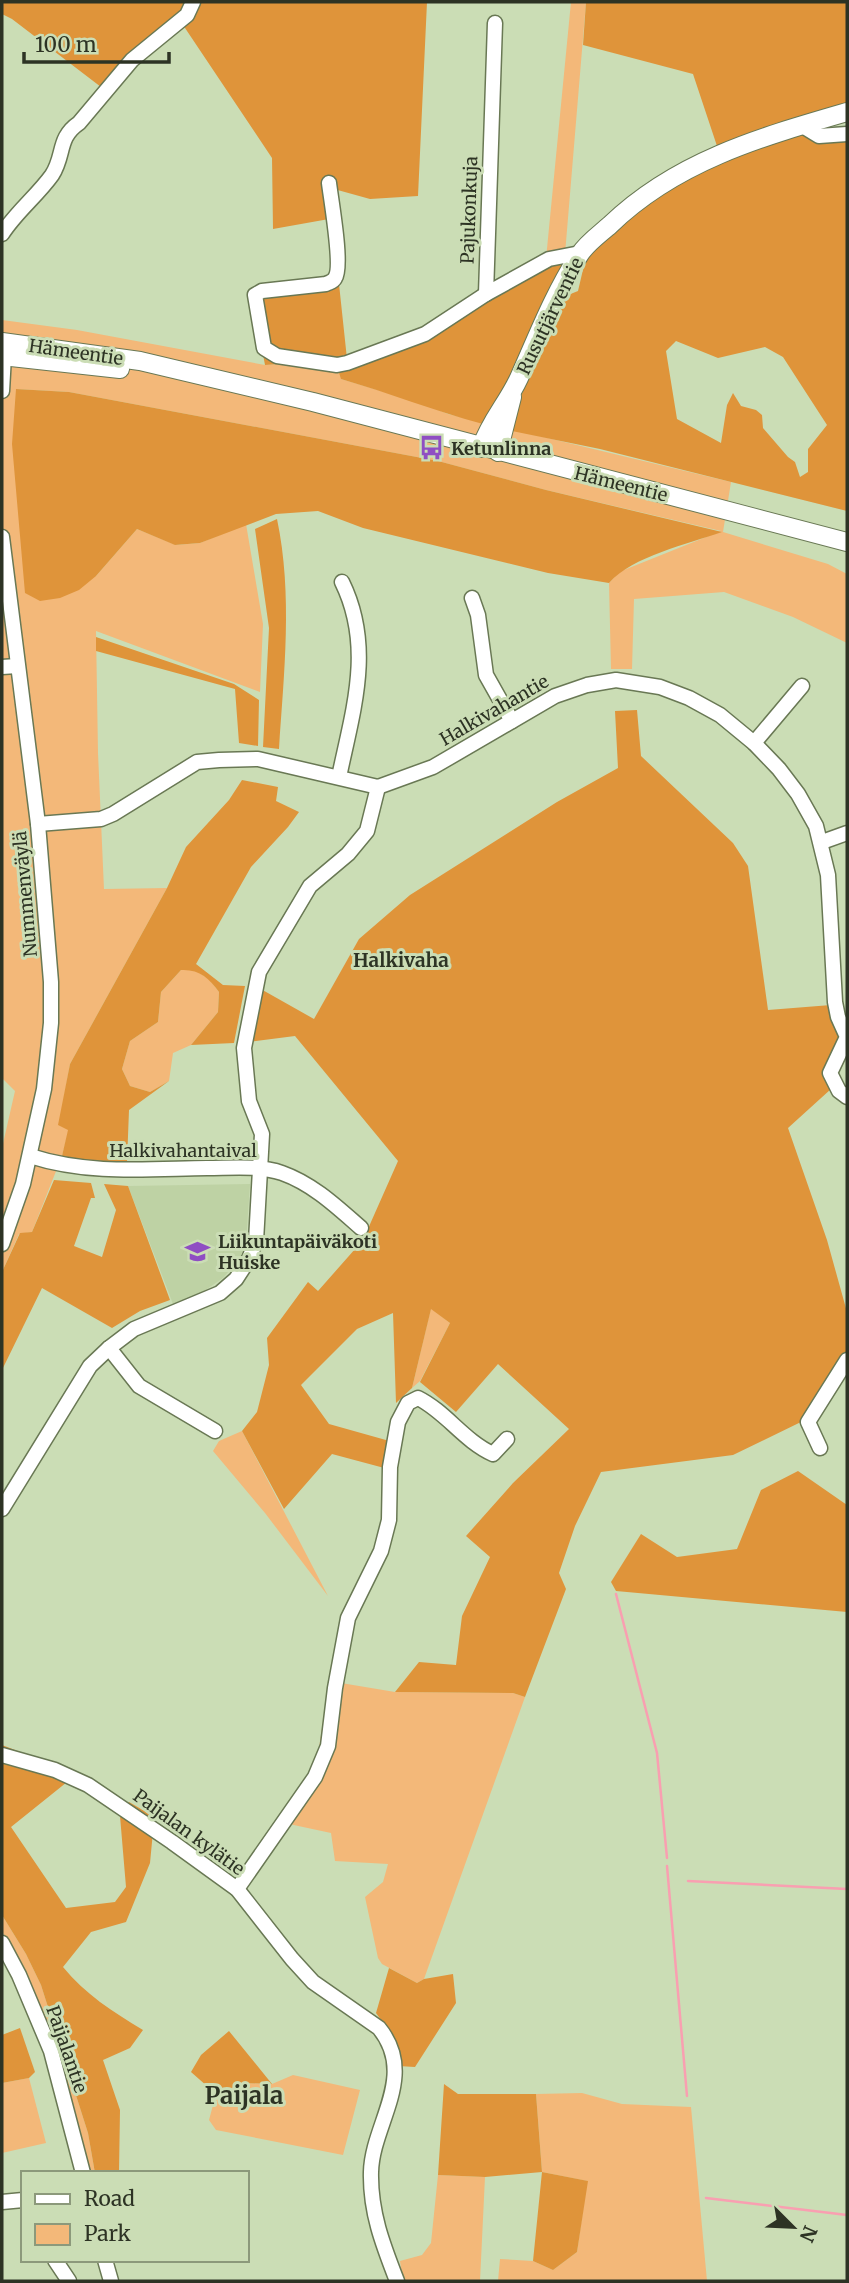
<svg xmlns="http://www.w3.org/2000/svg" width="849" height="2283" font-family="Merriweather,serif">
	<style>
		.built { fill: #bed2a4 }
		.green { fill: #f3b879 }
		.forest { fill: #df943a; fill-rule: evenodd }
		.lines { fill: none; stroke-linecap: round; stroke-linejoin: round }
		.stream { stroke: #f99fb1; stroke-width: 2.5 }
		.minor-casing { stroke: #697854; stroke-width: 17 }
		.major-casing { stroke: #697854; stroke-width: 20 }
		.minor { stroke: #fff; stroke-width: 14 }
		.major { stroke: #fff; stroke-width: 18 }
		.labels { text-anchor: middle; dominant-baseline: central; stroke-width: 6; stroke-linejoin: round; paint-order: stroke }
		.street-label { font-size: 18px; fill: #2d3324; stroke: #cbddb5 }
		.poi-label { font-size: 18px; font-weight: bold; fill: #2d3324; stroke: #cbddb5; text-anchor: start }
		.neighbourhood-label { font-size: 19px; font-weight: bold; fill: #2d3324; stroke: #cbddb5 }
		.district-label { font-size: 24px; font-weight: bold; fill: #2d3324; stroke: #cbddb5 }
	</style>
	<rect width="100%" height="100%" fill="#cbddb5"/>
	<path class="built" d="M 250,1184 L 246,1243 L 240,1258 L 223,1278 L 201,1293 L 173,1304 L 128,1186 Z"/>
	<g class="green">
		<path d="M 571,2 L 586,2 L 565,254 L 546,259 Z"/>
		<path d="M 2,320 L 77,330 L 265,365 L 335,360 L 344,367 L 341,379 L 418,402 L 448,414 L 731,482 L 723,532 L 828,564 L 847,574 L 847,643 L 793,617 L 724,592 L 634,599 L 632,669 L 611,669 L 609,583 L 619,572 L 721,531 L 546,490 L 438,461 L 69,392 L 16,389 L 96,576 L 137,529 L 176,545 L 200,543 L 246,524 L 263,624 L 260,692 L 96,631 L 98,753 L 104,889 L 167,888 L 70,1064 L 59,1125 L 69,1129 L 62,1156 L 32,1232 L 19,1234 L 2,1272 L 2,1148 L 15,1091 L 2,1078 Z"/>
		<path d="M 194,969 L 210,980 L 219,992 L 218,1012 L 191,1045 L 173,1053 L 169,1081 L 150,1092 L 130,1086 L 122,1069 L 130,1041 L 158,1022 L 161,992 L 181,970 Z"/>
		<path d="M 431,1308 L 450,1323 L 420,1381 L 412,1388 Z"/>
		<path d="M 242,1431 L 328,1596 L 265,1513 L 213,1451 L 219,1441 Z"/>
		<path d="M 329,1681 L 395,1692 L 513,1693 L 525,1697 L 424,1979 L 417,1983 L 382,1964 L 378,1958 L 365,1897 L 383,1882 L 388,1864 L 335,1861 L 331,1833 L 289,1824 L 308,1775 L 318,1755 Z"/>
		<path d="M 2,1915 L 26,1954 L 41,1985 L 88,2133 L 95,2173 L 90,2173 L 53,2036 L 41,2006 L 2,1931 Z"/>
		<path d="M 293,2075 L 360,2090 L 343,2155 L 216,2130 L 209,2120 L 216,2094 L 244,2083 L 272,2084 Z"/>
		<path d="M 29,2078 L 46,2143 L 2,2153 L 2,2083 Z"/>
		<path d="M 582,2093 L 622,2104 L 691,2107 L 707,2281 L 498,2281 L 500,2259 L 533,2261 L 553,2270 L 577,2252 L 587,2181 L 542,2172 L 536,2094 Z"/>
		<path d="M 438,2175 L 485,2177 L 480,2281 L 403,2281 L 400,2261 L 422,2255 L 431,2243 Z"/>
	</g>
	<g class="forest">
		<path d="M 2,2 L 189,2 L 184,14 L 101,87 L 12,19 L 2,14 Z"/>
		<path d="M 196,2 L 427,2 L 418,196 L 370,199 L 334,189 L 329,219 L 273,229 L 272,158 L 183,25 Z"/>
		<path d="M 586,2 L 847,2 L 847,118 L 805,130 L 847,137 L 847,511 L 600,449 L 512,431 C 521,383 546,338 568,295 L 578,291 L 585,261 L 605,225 L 717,152 L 717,146 L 693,74 L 583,45 ZM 676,341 L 718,358 L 765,347 L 783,357 L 827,425 L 808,449 L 808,472 L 800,477 L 795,462 L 788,457 L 763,428 L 762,415 L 756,410 L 741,406 L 733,393 L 727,405 L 721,443 L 677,419 L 666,351 Z"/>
		<path d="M 573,253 L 514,370 L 483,424 C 435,411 389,393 341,379 L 335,360 L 265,365 L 251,291 L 339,284 L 347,359 L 415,336 Z"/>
		<path d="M 16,389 L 69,392 L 438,461 L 546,490 L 722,532 C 688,544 633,556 609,583 L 548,573 L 363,528 L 318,511 L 276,514 L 200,543 L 175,545 L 137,529 L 96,576 L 79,590 L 60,598 L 40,601 L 25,593 L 12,444 Z"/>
		<path d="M 277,519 C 293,595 284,673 279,749 L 263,747 L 269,628 L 255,529 Z"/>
		<path d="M 96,637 L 234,684 L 259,700 L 258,746 L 239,743 L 235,689 L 96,651 Z"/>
		<path d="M 637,710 L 641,756 L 733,843 L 748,866 L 768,1010 L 831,1005 L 839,1038 L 831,1089 L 788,1128 L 827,1240 L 847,1312 L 847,1351 L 803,1421 L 733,1455 L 601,1472 L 575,1526 L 559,1573 L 566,1589 L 525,1697 L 513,1693 L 395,1692 L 419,1662 L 456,1665 L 462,1616 L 490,1557 L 466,1536 L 513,1483 L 569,1429 L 498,1364 L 456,1412 L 420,1382 L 450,1323 L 431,1309 L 412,1388 L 396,1403 L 393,1313 L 357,1329 L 301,1385 L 329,1424 L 393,1442 L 388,1469 L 332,1454 L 284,1509 L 242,1431 L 257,1412 L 269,1365 L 267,1338 L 308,1282 L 318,1291 L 363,1240 L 398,1161 L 295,1036 L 249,1042 L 259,988 L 314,1019 L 359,939 L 410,895 L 557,802 L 618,768 L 615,711 Z"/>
		<path d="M 242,780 L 278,787 L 276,801 L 299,812 L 288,827 L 251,867 L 196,964 L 223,985 L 245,986 L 234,1043 L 191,1045 L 218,1012 L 219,992 C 209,978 199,969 181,970 L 161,992 L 158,1022 L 130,1041 L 122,1069 L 130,1086 L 150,1092 L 169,1081 L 129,1110 L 127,1162 L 83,1161 L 62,1156 L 68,1130 L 58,1125 L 70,1064 L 167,888 L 186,847 L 229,800 Z"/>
		<path d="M 54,1180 L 91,1183 L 95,1198 L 91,1198 L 74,1246 L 102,1257 L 116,1210 L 104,1184 L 128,1186 L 170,1300 L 140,1311 L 112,1328 L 42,1288 L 2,1370 L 2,1272 L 20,1233 L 32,1232 Z"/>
		<path d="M 798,1471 L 847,1505 L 847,1612 L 616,1591 L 611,1582 L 641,1534 L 677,1557 L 737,1549 L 761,1490 Z"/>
		<path d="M 2,1745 L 77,1774 L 11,1827 L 66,1908 L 115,1902 L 126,1887 L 120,1816 L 129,1802 L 148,1813 L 154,1821 L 150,1863 L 126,1922 L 91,1932 L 63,1967 C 85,1994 113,2012 143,2030 L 130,2048 L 103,2060 L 120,2110 L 119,2173 L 95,2173 L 88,2133 L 41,1985 L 26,1954 L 2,1915 Z"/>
		<path d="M 389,1968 L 417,1983 L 424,1979 L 453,1974 L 456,2003 L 415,2067 L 398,2066 L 389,2031 L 376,2013 Z"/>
		<path d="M 20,2028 L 35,2072 L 29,2078 L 2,2083 L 2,2035 Z"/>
		<path d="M 229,2031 L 272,2084 L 244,2083 L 216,2094 L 191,2072 L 201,2055 Z"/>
		<path d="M 444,2084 L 458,2094 L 536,2094 L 542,2172 L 588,2181 L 577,2252 L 553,2270 L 533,2261 L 542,2172 L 485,2177 L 438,2175 Z"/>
	</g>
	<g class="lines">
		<g class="stream">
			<path d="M 616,1594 L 657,1753 L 667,1858"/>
			<path d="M 667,1866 L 687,2096"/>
			<path d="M 688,1881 L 847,1889"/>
			<path d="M 706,2198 L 847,2215"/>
		</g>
		<defs>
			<g id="minor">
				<path d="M 495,23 L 486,294 L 549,259 L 580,253"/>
				<path d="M 801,125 L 819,136 L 847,134"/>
				<path d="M 329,183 C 331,200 343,267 335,278 C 333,282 330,282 326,284 L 262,291 L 255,295 L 264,348 L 277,356 L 337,365 L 347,363 L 425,334 L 486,294"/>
				<path d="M 2,234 C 16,212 37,196 52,175 C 65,155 57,138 79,123 L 132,60 L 187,15 L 193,2"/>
				<path d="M 2,352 L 4,356 L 2,391"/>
				<path d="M 2,537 L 38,824 L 51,982 L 51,1023 L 44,1089 L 23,1184 L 2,1244"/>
				<path d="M 472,598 L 478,615 L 486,675 L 512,721"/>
				<path d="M 2,667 L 17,666"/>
				<path d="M 754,743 L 802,686"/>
				<path d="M 339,777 C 353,710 374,647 342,582"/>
				<path d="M 38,824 L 101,819 L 113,814 L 197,762 L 219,760 L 258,759 L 378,787 L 433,767 L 555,696 L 587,685 L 616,680 L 660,687 L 689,698 L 720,715 L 754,743 L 779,769 L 798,794 L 816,826 L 828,875 L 835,1002 L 838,1017 L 847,1037 L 830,1073 L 839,1091 L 847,1097"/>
				<path d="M 822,842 L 847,833"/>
				<path d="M 30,1156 C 89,1175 146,1169 207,1168 C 231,1168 259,1165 282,1173 C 313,1184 337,1207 361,1228"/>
				<path d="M 109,1348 L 139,1386 L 215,1431"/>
				<path d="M 820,1448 L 808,1422 L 847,1360"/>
				<path d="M 2,1509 L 90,1366 L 109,1348 L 134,1329 L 220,1293 L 236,1279 L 249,1259 L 256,1241 L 262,1134 L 249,1101 L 244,1048 L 259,972 L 310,886 L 348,854 L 367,831 L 378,787"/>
				<path d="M 2,1755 L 55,1770 L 88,1785 L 172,1842 L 237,1889 L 292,1959 L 313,1982 L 379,2028 C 418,2076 372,2124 371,2172 C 370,2212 383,2245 397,2281"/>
				<path d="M 237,1889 L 315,1777 L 328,1746 L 335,1688 L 348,1618 L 381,1551 L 389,1520 L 390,1467 L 398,1422 L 408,1403 L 418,1398 C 446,1412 464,1441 493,1454 L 507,1439"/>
				<path d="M 2,1943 L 19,1975 L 51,2051 L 83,2173"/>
				<path d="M 2,2202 L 23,2200"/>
				<path d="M 55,2260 L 69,2281"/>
				<path d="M 105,2260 L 111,2281"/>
			</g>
			<g id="major">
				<path d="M 2,342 L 140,361 L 313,402 L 847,542"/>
				<path d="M 2,356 L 120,369"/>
				<path d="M 481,448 C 490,421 507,404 519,378 C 536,340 556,289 580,254 C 587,243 600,234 610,225 C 676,161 761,137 847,112"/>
				<path d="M 498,452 L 512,397"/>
			</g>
		</defs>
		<use href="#minor" class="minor-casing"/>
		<use href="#major" class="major-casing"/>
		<use href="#minor" class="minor"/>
		<use href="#major" class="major"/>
	</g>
	<defs>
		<symbol id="bus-bare" viewBox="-9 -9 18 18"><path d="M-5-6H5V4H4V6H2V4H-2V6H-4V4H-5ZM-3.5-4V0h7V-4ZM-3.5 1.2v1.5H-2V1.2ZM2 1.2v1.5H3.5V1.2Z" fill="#8f4ec3" stroke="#cbddb5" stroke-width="2.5" paint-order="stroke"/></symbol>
		<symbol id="school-bare" viewBox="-9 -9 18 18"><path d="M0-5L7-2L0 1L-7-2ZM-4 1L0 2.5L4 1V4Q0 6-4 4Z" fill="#8f4ec3" stroke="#cbddb5" stroke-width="2.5" paint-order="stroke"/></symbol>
	</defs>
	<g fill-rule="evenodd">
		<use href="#bus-bare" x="414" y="430" width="35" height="35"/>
		<use href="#school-bare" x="180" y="1234" width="35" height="35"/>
	</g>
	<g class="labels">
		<g class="street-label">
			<text transform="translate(469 210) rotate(-88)">Pajukonkuja</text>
			<text transform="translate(550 316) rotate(-64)">Rusutjärventie</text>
			<text transform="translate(76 352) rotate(8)">Hämeentie</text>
			<text transform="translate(621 484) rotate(14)">Hämeentie</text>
			<text transform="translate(494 710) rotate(-30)">Halkivahantie</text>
			<text transform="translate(25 894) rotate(-95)">Nummenväylä</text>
			<text x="183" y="1150">Halkivahantaival</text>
			<text transform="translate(189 1832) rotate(36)">Paijalan kylätie</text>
			<text transform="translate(67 2049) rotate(71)">Paijalantie</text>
		</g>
		<g class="poi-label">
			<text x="451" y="448">Ketunlinna</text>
			<text x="218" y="1241">Liikuntapäiväkoti<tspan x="218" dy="21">Huiske</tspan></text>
		</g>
		<g class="neighbourhood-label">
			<text x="401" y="960">Halkivaha</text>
		</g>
		<g class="district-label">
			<text x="244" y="2095">Paijala</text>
		</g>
	</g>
	<rect width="849" height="2283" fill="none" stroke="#2d3324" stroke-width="7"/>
	<rect x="21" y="2171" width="228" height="91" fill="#cbddb5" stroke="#8c997b" stroke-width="2"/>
	<rect x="35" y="2194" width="35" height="10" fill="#ffffff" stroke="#8c997b" stroke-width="2"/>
	<text x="84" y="2206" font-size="21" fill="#2d3324">Road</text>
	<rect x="35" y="2224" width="35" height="21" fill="#f3b879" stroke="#8c997b" stroke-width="2"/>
	<text x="84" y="2241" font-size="21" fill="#2d3324">Park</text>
	<g transform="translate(793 2227) rotate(114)" stroke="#cbddb5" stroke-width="5" paint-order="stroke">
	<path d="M0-5L12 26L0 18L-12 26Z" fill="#2d3324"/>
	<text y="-10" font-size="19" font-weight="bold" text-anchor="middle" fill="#2d3324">N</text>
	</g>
	<path d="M24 52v10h145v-10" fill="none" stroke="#2d3324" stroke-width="3.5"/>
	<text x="35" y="52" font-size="21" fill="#2d3324" stroke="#cbddb5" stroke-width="5" paint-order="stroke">100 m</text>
</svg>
